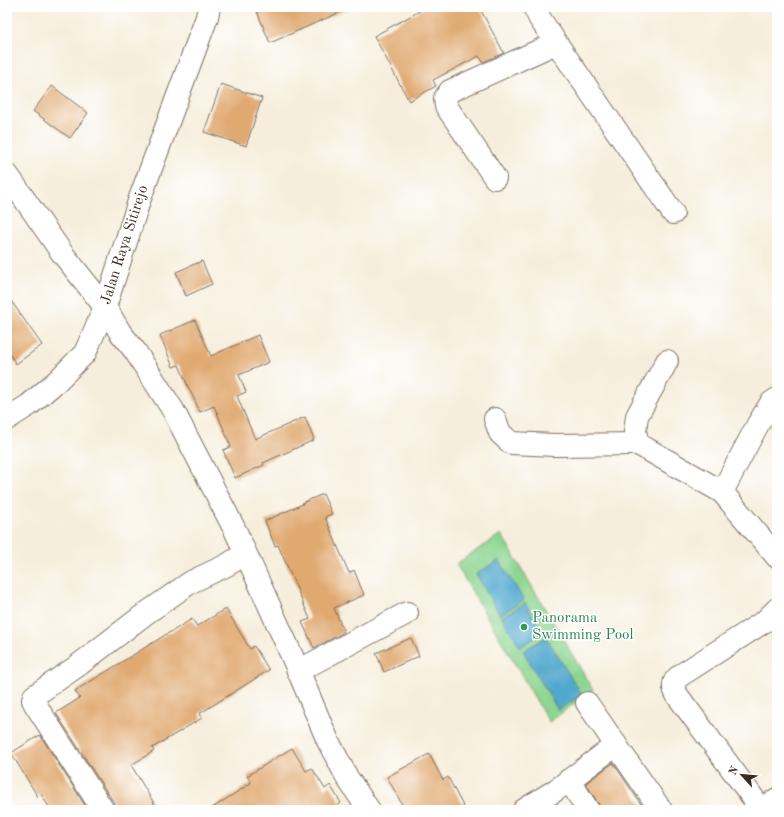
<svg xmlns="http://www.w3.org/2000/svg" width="784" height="817" font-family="'Old Standard TT',serif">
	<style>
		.green { fill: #8dd590; stroke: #648057 }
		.water { fill: #51a8ce; stroke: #466976 }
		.building { fill: #e0a96f }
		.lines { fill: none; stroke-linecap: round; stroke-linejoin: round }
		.minor-casing { stroke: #7c6f60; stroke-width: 24 }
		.minor { stroke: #fff; stroke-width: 22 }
		.leisure-dot { fill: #2e9e5b; stroke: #fff; stroke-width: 1.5 }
		.labels { text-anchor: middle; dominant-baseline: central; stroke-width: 3; stroke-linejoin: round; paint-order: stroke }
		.street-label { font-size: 15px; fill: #3b2a1e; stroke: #fff }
		.leisure-label { font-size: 15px; fill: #27864d; stroke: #fff; text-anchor: start }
	</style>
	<rect width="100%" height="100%" fill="#fff"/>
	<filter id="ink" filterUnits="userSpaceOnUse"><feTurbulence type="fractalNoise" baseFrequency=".025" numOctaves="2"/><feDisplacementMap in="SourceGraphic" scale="8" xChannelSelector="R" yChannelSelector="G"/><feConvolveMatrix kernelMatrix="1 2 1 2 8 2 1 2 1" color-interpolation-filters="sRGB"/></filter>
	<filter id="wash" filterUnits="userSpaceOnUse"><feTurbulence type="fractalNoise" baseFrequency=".012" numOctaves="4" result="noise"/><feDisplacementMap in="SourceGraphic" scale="16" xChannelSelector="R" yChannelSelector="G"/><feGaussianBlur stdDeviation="0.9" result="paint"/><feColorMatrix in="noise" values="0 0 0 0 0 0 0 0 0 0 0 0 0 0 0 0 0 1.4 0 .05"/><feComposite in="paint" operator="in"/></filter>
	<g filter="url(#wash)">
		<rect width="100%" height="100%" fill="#f6eedc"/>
		<path class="green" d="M 501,534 L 593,690 L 549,722 L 456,564 Z"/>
		<g class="water">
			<path d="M 499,560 L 524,600 L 500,615 L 476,574 Z"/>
			<path d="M 525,603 L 543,633 L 520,647 L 502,617 Z"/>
			<path d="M 546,637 L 582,695 L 558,710 L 523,651 Z"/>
		</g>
		<g id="blocks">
			<g class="building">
				<path d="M 255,7 L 352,7 L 270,43 Z"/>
				<path d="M 427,7 L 479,7 L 504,53 L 483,62 L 479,56 L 433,80 L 436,86 L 409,101 L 374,36 Z"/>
				<path d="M 221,84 L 262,98 L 246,146 L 204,132 Z"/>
				<path d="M 52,86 L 88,113 L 70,138 L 33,111 Z"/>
				<path d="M 202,261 L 212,284 L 186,296 L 176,272 Z"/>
				<path d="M 7,295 L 42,345 L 16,364 L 7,350 Z"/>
				<path d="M 195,320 L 211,356 L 258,335 L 269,362 L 239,375 L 246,392 L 237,396 L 255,439 L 305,417 L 314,440 L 263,463 L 264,465 L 235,478 L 223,450 L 231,447 L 214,406 L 200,412 L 189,388 L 189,389 L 179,365 L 173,367 L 160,335 Z"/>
				<path d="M 323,494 L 332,514 L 325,517 L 349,573 L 354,570 L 364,595 L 334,608 L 344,632 L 314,648 L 302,622 L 310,619 L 278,545 L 275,546 L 265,521 L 303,504 L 302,503 Z"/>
				<path d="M 226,609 L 250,649 L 254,646 L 269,670 L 199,714 L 202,718 L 152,748 L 154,751 L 131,765 L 158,810 L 115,810 L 114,803 L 56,713 L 80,698 L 75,691 L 170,632 L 171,632 L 192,619 L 197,626 Z"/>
				<path d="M 411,638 L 419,656 L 384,672 L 376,653 Z"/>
				<path d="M 40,735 L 88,810 L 51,810 L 41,794 L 38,797 L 11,753 Z"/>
				<path d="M 292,748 L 306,771 L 312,768 L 325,789 L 330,785 L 341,803 L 336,807 L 338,810 L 209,810 L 251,783 L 247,776 Z"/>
				<path d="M 429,754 L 443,780 L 448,777 L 465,810 L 405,810 L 387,777 Z"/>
				<path d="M 613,763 L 645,810 L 603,810 L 599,805 L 586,783 Z"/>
			</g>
		</g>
	</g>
	<g filter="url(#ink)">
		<use href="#blocks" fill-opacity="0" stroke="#7c6f60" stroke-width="1"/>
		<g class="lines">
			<defs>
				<g id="minor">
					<path d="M 534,7 L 540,19 L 673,213"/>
					<path d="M 7,174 L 62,253 L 105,307 L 120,332 L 135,351 L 173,410 L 236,532 L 292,656 L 328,741 L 348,779 L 369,810"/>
					<path d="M 495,178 L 446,106 L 445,98 L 450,91 L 556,43"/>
					<path d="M 667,361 L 637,416 L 635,431 L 638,444 L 722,492"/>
					<path d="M 777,399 L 771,403 L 758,424 L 722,492 L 777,557"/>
					<path d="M 7,419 L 29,405 L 56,382 L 85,353 L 105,307 L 140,198 L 207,17 L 209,7"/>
					<path d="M 495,419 L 500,433 L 511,443 L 555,445 L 638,444"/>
					<path d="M 298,671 L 407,613"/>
					<path d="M 616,745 L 661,810"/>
					<path d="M 569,780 L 588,810"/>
					<path d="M 103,810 L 35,704 L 33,700 L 34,696 L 76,667 L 145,614 L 191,582 L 227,565 L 245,554"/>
					<path d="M 524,810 L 556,790 L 616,745 L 587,703"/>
					<path d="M 761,810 L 777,799"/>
					<path d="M 762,810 L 677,695 C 672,686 672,681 681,675 L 765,621 L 777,609"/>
				</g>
			</defs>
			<use href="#minor" class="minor-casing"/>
			<use href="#minor" class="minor"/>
		</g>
	</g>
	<circle class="leisure-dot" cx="524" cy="627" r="4"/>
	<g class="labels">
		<g class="street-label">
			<text transform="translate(125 245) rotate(-72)">Jalan Raya Sitirejo</text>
		</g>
		<g class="leisure-label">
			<text x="532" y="618">Panorama<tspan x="532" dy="17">Swimming Pool</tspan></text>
		</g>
	</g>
	<rect width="784" height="817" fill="none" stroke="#fff" stroke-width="24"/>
	<g transform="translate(742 775) rotate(297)" stroke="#ffffff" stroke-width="3" paint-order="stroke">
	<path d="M0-3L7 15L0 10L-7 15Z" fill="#3b2a1e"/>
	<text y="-6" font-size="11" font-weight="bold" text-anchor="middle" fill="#3b2a1e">N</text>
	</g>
</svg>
